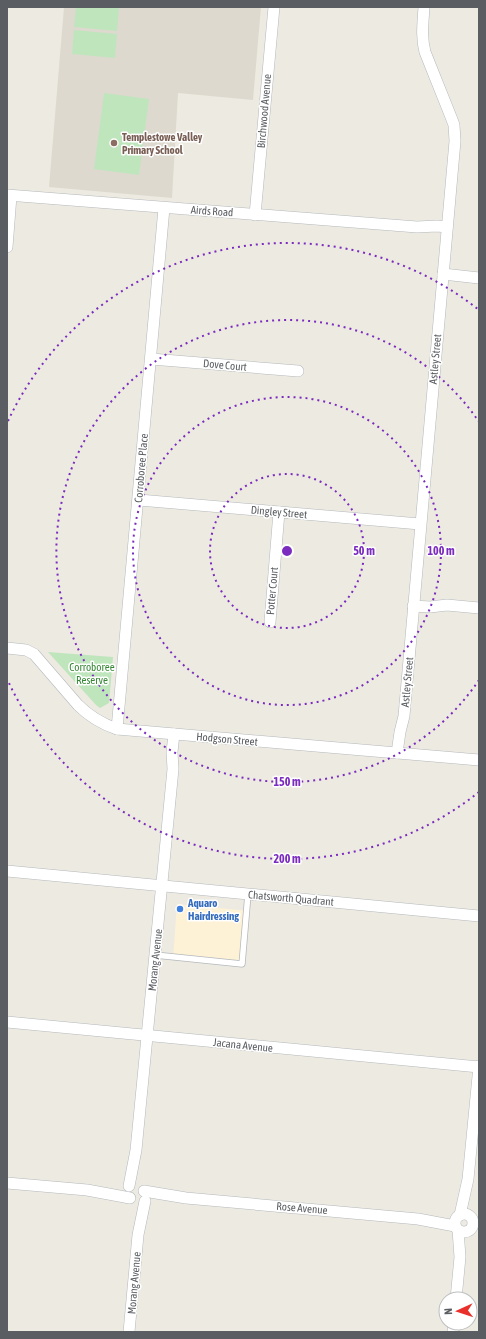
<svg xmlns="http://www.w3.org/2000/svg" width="486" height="1339" font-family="'Asap Condensed',sans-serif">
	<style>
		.commercial { fill: #fef2d6 }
		.education { fill: #ddd9cf }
		.green { fill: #bfe5bd }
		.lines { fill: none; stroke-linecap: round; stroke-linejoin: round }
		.lane-casing { stroke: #b4b8bc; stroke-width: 7 }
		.street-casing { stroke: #b4b8bc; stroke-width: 12 }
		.lane { stroke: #fff; stroke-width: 5.5 }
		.street { stroke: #fff; stroke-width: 11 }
		.ring { fill: none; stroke: #7b2cbf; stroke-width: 2; stroke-dasharray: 2 4 }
		.education-dot { fill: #8d6e63; stroke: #fff; stroke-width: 1.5 }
		.shop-dot { fill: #3f7fe0; stroke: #fff; stroke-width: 1.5 }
		.labels { text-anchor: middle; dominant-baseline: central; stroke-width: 3; stroke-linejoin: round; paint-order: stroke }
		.street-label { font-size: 11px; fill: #5a5e62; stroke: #fff }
		.education-label { font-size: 11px; font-weight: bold; fill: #785e54; stroke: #fff; text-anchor: start }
		.park-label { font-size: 11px; fill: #358635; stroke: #fff }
		.shop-label { font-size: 11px; font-weight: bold; fill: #366cbe; stroke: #fff; text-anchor: start }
		.centre { fill: #7b2cbf; stroke: #fff; stroke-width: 2 }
		.ring-label { font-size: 12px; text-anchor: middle; font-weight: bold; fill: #7b2cbf; stroke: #fff; stroke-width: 3; stroke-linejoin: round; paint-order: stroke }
	</style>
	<rect width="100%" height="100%" fill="#edeae1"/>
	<path class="commercial" d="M 177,904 L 249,911 L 244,966 L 173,959 Z"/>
	<path class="education" d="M 64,7 L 261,7 L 253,100 L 178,93 L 172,198 L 49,187 Z"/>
	<g class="green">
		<path d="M 76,7 L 119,8 L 117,31 L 74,27 Z"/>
		<path d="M 74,30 L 117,34 L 115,58 L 72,54 Z"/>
		<path d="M 104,93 L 149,99 L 139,175 L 94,169 Z"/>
		<path d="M 48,652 L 113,657 L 109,703 L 100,708 L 96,705 Z"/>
	</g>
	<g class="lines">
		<defs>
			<path id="lane" d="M 155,955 L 242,964 L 248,894"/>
			<g id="street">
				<path d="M 7,195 L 417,227 L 437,226 L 447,227"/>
				<path d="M 255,215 L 274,7"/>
				<path d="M 7,247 L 11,196"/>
				<path d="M 443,274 L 479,278"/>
				<path d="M 151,359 L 298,371"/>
				<path d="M 139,500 L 420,524"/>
				<path d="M 413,606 L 430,607 L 447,605 L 479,608"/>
				<path d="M 270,622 L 279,512"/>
				<path d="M 7,648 L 26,650 L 34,654 L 78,705 C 90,717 102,724 117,729 L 479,760"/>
				<path d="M 117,729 L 164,208"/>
				<path d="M 397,753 L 400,732 L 404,716 L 455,141 L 454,125 L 451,117 L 425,52 C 421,37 423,23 424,7"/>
				<path d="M 7,871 L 479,916"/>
				<path d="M 7,1022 L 479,1067"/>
				<path d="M 7,1183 L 87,1190 L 130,1198"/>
				<path d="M 129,1186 L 136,1150 L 173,769 L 172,752 L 174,734"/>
				<path d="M 144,1191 L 186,1198 L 418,1219 L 455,1226"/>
				<circle cx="464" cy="1223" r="9"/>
				<path d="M 460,1215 L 468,1179 L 479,1066"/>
				<path d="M 456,1299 L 460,1257 L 458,1230"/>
				<path d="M 129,1332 L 138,1235 L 145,1201"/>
				<path d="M 453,1332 L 454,1323"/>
			</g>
		</defs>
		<use href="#lane" class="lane-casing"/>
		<use href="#street" class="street-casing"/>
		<use href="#lane" class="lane"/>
		<use href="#street" class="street"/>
	</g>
	<g class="ring">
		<circle cx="287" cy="551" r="77"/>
		<circle cx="287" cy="551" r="154"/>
		<path d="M479 680A231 231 0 1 1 479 422"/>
		<path d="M479 792A308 308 0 0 1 8 681M8 421A308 308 0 0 1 479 310"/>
	</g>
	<circle class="education-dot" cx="114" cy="143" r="4"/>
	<circle class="shop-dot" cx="180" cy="909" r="4"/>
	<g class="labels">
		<g class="street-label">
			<text transform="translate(264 111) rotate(-85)">Birchwood Avenue</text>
			<text transform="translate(212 211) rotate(4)">Airds Road</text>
			<text transform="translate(435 359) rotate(-85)">Astley Street</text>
			<text transform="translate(225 365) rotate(5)">Dove Court</text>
			<text transform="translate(141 468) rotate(-85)">Corroboree Place</text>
			<text transform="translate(279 512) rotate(5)">Dingley Street</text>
			<text transform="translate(272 591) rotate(-85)">Potter Court</text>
			<text transform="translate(407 682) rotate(-85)">Astley Street</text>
			<text transform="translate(227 739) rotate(5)">Hodgson Street</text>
			<text transform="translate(291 898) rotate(5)">Chatsworth Quadrant</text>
			<text transform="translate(155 960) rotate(-84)">Morang Avenue</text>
			<text transform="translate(243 1045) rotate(6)">Jacana Avenue</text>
			<text transform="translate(302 1208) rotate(5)">Rose Avenue</text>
			<text transform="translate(134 1283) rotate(-85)">Morang Avenue</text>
		</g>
		<g class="education-label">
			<text x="122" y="137">Templestowe Valley<tspan x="122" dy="13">Primary School</tspan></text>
		</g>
		<g class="park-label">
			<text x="92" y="667">Corroboree<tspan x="92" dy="13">Reserve</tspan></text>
		</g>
		<g class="shop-label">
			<text x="188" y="903">Aquaro<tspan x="188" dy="13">Hairdressing</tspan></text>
		</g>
	</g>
	<circle cx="287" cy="551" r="6" class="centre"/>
	<g class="ring-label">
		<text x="364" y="555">50 m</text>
		<text x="441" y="555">100 m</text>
		<text x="287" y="786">150 m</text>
		<text x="287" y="863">200 m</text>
	</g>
	<rect width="486" height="1339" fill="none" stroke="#5a5e62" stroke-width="16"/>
	<g transform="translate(458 1311) rotate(267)"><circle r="19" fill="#ffffff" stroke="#bdbfc0"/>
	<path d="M0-3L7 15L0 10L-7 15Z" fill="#e9302b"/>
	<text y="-6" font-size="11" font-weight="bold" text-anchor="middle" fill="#5a5e62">N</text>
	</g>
</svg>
